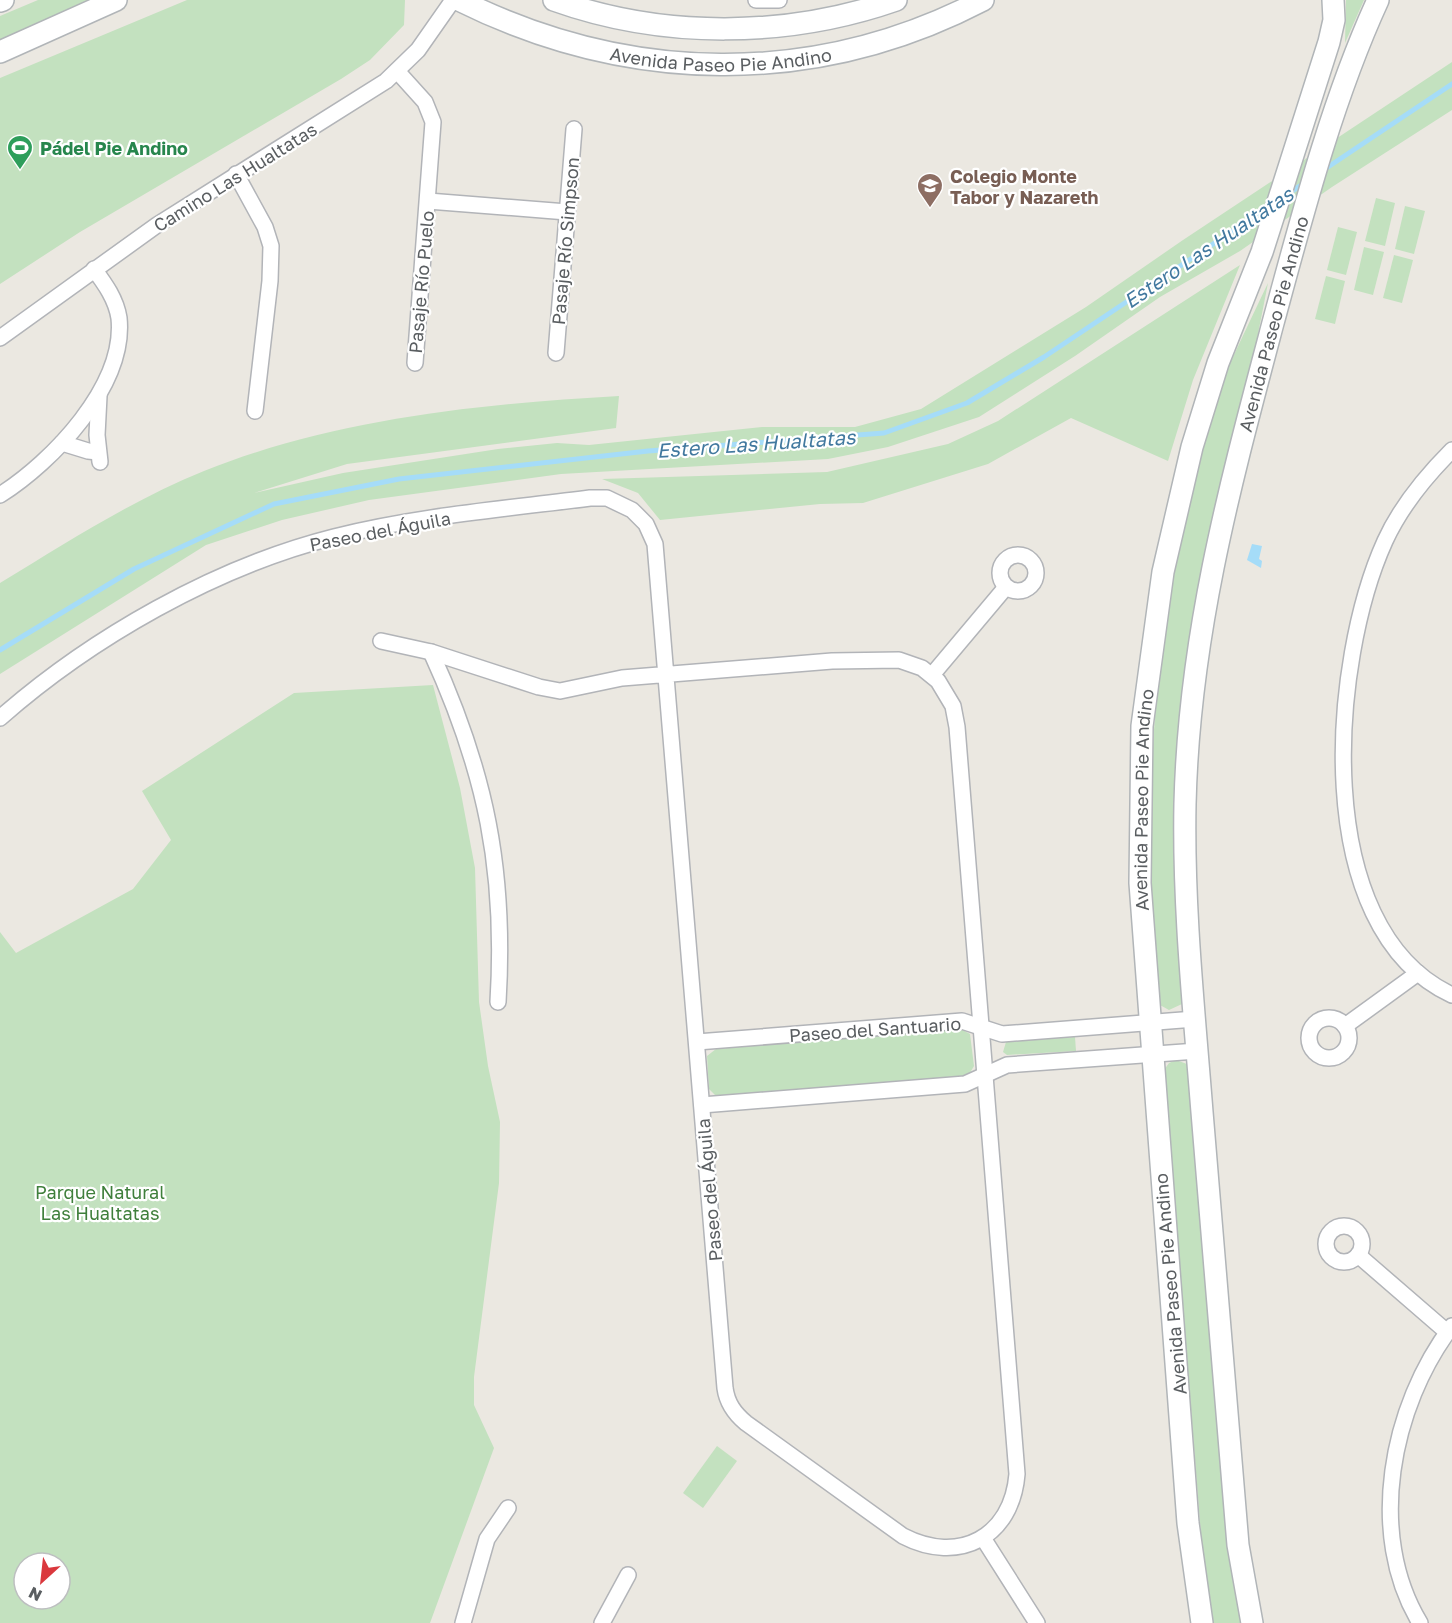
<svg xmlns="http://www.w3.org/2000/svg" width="1452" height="1623" font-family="'Golos Text',sans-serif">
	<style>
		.green { fill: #c3e1bf; fill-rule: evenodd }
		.water { fill: #a5dcf8 }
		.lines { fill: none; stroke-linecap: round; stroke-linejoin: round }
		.stream { stroke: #a5dcf8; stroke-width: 5 }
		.street-casing { stroke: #b2b4b8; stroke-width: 18 }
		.secondary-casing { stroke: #b1b5b8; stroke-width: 24 }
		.street { stroke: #fff; stroke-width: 15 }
		.secondary { stroke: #fff; stroke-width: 21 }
		.labels { text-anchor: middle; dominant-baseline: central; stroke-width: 4.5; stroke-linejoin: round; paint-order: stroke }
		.street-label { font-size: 18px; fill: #5a5e61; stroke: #fff }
		.leisure-label { font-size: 18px; font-weight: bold; fill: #27864d; stroke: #fff; text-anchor: start }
		.education-label { font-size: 18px; font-weight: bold; fill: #785e54; stroke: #fff; text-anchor: start }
		.park-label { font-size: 18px; fill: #3f7f3b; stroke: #fff }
		.water-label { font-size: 20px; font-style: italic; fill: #42799f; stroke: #fff }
	</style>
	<rect width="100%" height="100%" fill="#ebe8e1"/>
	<g class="green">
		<path d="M 38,0 L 101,0 L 0,45 L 0,16 Z"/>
		<path d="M 187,0 L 405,0 L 404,25 L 370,60 L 341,79 L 80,232 L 0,284 L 0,78 Z"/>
		<path d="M 1346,0 L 1364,0 L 1345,43 Z"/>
		<path d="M 1452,62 L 1452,110 L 1332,187 L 1240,251 L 1160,297 L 1075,356 L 979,417 L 888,447 L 828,459 L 561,474 L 369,500 L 282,520 L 206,545 L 0,674 L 0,583 C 66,543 132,500 204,471 C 334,419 479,404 619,396 L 616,428 L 347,464 L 254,493 L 343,473 L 498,449 L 557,443 L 589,445 L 762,427 L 855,427 L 921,409 L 1086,307 L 1183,240 Z"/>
		<path d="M 1376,198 L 1395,203 L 1385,246 L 1365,241 Z"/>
		<path d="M 1405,206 L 1425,211 L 1414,254 L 1395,249 Z"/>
		<path d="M 1338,227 L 1357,232 L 1346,275 L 1327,270 Z"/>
		<path d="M 1364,247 L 1384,252 L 1373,295 L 1354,290 Z"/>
		<path d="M 1394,255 L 1413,260 L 1402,303 L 1383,298 Z"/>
		<path d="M 1240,265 L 1193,380 L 1168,461 L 1071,418 L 988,464 L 863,503 L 820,504 L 660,520 L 638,493 L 602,479 L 827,472 L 948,444 L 998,421 Z"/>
		<path d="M 1326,276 L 1345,281 L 1335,324 L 1315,319 Z"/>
		<path d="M 1268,283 L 1245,400 L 1209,537 L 1192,621 L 1186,685 L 1185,999 L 1182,1004 L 1169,1010 L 1160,1005 L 1157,991 C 1143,826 1150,661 1189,500 C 1198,462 1206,422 1220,386 C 1235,351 1252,317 1268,283 Z"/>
		<path d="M 433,685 L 460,788 L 475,868 L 479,1002 L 488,1066 L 500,1122 L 499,1183 L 474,1377 L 474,1405 L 494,1448 L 430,1623 L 0,1623 L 0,932 L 16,953 L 133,889 L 171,840 L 142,791 L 294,693 ZM 24,1563 L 60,1563 L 60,1599 L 24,1599 Z"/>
		<path d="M 959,1028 L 970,1034 L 974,1066 L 967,1078 L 717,1097 L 709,1089 L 707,1056 L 716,1049 Z"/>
		<path d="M 1075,1037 L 1076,1051 L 1007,1055 L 1003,1052 L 1006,1042 Z"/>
		<path d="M 1176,1060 L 1187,1064 L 1191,1072 L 1230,1565 L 1241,1623 L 1212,1623 L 1205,1585 L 1164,1070 L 1169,1063 Z"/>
		<path d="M 717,1446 L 737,1461 L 703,1508 L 683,1493 Z"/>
	</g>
	<path class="water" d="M 1252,544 L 1262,546 L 1259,559 L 1262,561 L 1261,568 L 1247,560 Z"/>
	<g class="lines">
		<g class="stream">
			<path d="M 1322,171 L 1452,84"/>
			<path d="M 1287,194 L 1305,183"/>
			<path d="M 0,650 L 134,569 L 274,504 L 399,479 L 648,451 L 884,433 L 967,403 L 1044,357 L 1270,206"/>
		</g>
		<defs>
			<g id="street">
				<path d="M 756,0 L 779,0"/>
				<path d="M 397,71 L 425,102 L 433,122 L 415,363"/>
				<path d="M 236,174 L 265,227 L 271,246 L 270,281 L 255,411"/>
				<path d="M 428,201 L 567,212"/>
				<path d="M 0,338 L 157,225 L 386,81 L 418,50 L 453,0"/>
				<path d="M 556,353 L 574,129"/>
				<path d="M 99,396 L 97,435 L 100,462"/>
				<path d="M 62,443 L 88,451 L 98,452"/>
				<path d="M 1452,450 C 1425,477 1401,506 1385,541 C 1331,660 1308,928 1452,995"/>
				<path d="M 0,495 C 52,462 126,386 119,318 C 116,299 105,284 94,269"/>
				<circle cx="1018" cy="573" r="18"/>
				<path d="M 431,652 C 486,772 506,871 498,1002"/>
				<path d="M 932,675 L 1006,587"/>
				<path d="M 0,718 C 91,638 215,567 334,537 C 417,516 505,509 590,498 L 607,498 L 632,510 L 646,524 L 655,544 L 725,1388 C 727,1403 734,1413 746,1423 L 903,1536 C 959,1565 1012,1537 1017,1474 L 957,727 L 953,706 L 938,681 L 922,668 L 899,660 L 832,661 L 622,678 L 560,691 L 539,687 L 431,652 L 381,641"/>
				<circle cx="1329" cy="1038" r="20"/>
				<path d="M 1345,1026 L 1418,973"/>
				<path d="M 697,1042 L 962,1021 L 1002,1034 L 1195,1019"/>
				<path d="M 702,1105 L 965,1084 L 1007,1065 L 1197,1051"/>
				<circle cx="1344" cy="1244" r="18"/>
				<path d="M 1358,1255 L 1447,1332"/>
				<path d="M 983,1538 L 1037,1623"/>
				<path d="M 463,1623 L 487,1539 L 508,1508"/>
				<path d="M 602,1623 L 628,1575"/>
				<path d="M 1420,1623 C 1366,1534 1391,1406 1452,1326"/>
			</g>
			<g id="secondary">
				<path id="s1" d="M 459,0 C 628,84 814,88 983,0"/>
				<path d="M 554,0 C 663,39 787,38 896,0"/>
				<path d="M 0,1 L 3,0"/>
				<path d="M 0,52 L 116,0"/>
				<path id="s2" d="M 1202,1623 L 1188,1523 L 1140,883 L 1142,726 L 1163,572 L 1192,447 L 1218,363 L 1262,252 L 1329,42 L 1334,20 L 1333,0"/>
				<path id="s3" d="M 1252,1623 L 1238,1545 C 1226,1401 1214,1256 1202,1112 C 1194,1010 1183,907 1185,804 C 1189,635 1230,485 1273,323 C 1302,216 1332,100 1378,0"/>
			</g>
		</defs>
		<use href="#street" class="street-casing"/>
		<use href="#secondary" class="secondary-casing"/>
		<use href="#street" class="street"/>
		<use href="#secondary" class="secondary"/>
	</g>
	<defs>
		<symbol id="stadium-pin" viewBox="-11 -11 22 30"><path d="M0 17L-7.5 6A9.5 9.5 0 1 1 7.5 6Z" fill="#2e9e5b" stroke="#fff"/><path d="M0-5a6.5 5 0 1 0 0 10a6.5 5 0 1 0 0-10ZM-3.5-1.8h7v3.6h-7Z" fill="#fff"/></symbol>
		<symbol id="school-pin" viewBox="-11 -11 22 30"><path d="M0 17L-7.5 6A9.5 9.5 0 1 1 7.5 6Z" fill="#8d6e63" stroke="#fff"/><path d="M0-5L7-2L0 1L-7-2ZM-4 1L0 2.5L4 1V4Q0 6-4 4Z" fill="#fff"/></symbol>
	</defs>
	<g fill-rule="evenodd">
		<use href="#stadium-pin" x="5" y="133" width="30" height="40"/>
		<use href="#school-pin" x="915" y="171" width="30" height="40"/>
	</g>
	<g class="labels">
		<g class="street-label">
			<text stroke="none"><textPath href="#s1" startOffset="272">Avenida Paseo Pie Andino</textPath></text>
			<text transform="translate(235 177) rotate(-32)">Camino Las Hualtatas</text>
			<text transform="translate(565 241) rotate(-85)">Pasaje Río Simpson</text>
			<text transform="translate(421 282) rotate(-85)">Pasaje Río Puelo</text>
			<text stroke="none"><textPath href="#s3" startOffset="1312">Avenida Paseo Pie Andino</textPath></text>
			<text transform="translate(380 531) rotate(-11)">Paseo del Águila</text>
			<text stroke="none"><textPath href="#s2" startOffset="826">Avenida Paseo Pie Andino</textPath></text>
			<text transform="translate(875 1029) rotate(-4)">Paseo del Santuario</text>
			<text transform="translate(709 1190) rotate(-95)">Paseo del Águila</text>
			<text transform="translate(1170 1284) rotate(-95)">Avenida Paseo Pie Andino</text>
		</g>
		<g class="leisure-label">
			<text x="40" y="148">Pádel Pie Andino</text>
		</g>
		<g class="education-label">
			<text x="950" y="176">Colegio Monte<tspan x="950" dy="21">Tabor y Nazareth</tspan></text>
		</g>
		<g class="park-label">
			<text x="100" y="1192">Parque Natural<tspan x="100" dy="21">Las Hualtatas</tspan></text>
		</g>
		<g class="water-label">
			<text transform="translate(1208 247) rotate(-34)">Estero Las Hualtatas</text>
			<text transform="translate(756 443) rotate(-4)">Estero Las Hualtatas</text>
		</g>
	</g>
	<g transform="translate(42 1581) rotate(207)"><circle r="28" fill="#ffffff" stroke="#bdbfc0" stroke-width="1.5"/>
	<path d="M0-4.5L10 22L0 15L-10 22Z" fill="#da383d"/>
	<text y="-9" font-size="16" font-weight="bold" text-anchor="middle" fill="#5a5e61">N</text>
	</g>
</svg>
